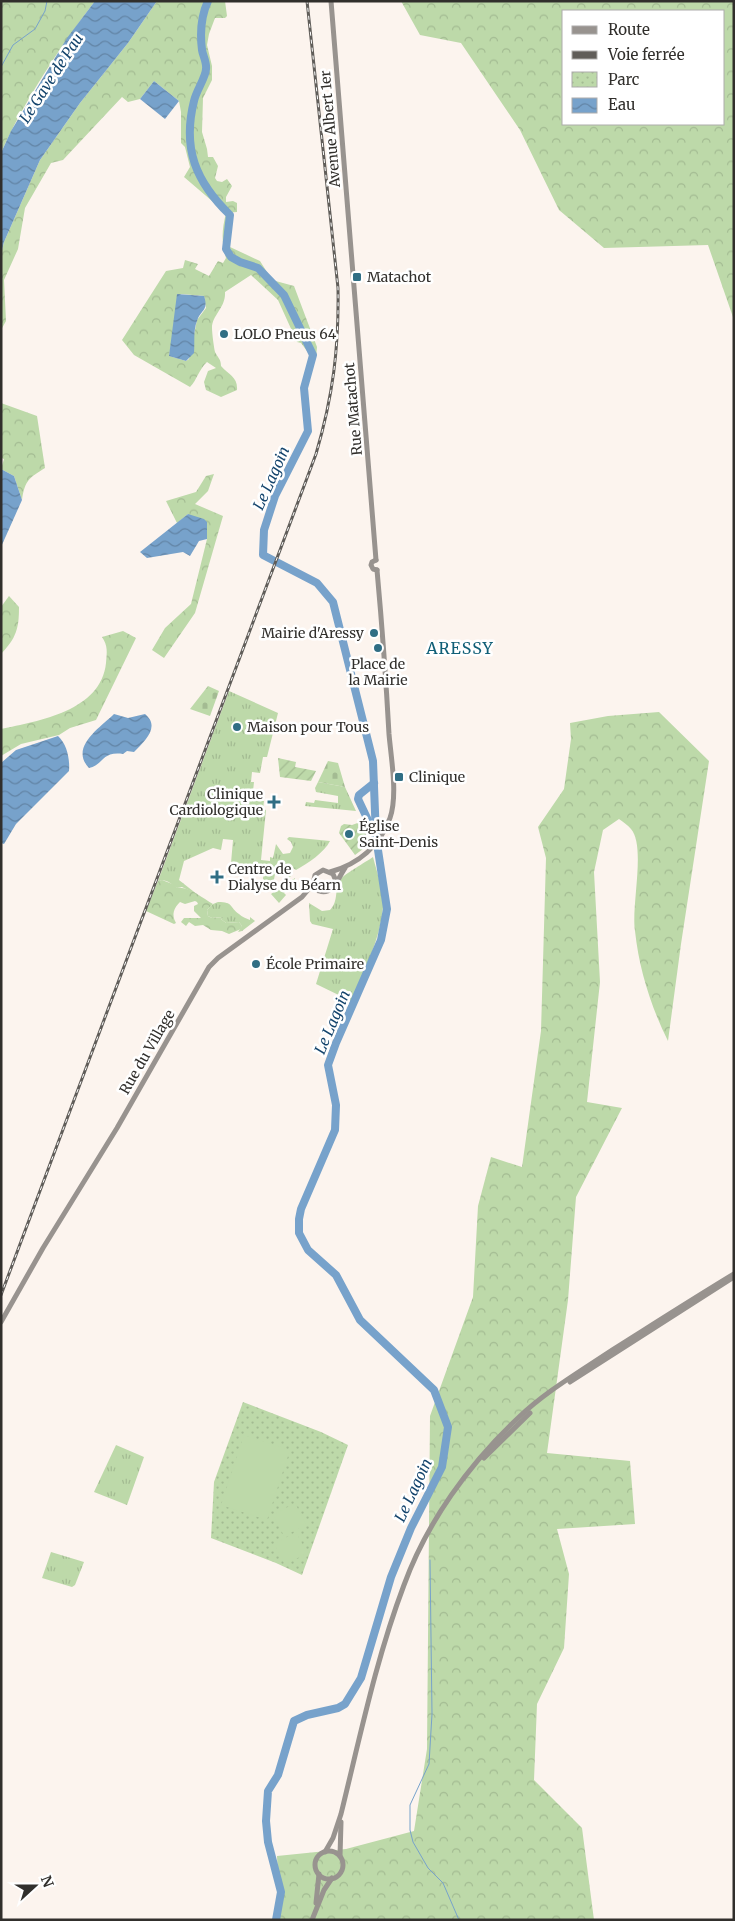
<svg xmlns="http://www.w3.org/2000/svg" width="735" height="1921" font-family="Merriweather,serif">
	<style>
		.grass { fill: url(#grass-tufts) }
		.forest { fill: url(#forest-crowns); fill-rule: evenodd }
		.cemetery { fill: url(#cemetery-stones) }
		.park { fill: url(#park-dots) }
		.garden { fill: url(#garden-furrows) }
		.pitch { fill: #bdd9a9 }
		.water { fill: url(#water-waves) }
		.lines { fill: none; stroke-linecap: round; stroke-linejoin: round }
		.stream { stroke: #77a2cb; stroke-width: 1 }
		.river { stroke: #77a2cb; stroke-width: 8 }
		.secondary { stroke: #98938f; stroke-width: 5 }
		.rail-casing { stroke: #605d59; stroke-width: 3 }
		.rail { stroke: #fff; stroke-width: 1; stroke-dasharray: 4; stroke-linecap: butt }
		.poi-dot { fill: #306e84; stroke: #fff; stroke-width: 2 }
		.labels { text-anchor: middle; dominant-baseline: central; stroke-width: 5; stroke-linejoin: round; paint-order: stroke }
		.street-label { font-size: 14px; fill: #312f2c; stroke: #fff }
		.poi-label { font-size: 14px; fill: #312f2c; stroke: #fff; text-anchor: start }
		.water-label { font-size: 15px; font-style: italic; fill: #15456d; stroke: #fff }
		.quarter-label { font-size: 16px; letter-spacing: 1px; fill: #105f77; stroke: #fff }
	</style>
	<defs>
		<pattern id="grass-tufts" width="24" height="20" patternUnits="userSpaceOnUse" patternTransform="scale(1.25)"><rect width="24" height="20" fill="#bdd9a9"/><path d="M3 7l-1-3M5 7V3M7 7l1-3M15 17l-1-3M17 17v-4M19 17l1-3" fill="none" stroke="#a3bb92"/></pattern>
		<pattern id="forest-crowns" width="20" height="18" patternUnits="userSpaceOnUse" patternTransform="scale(1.25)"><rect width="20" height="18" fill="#bdd9a9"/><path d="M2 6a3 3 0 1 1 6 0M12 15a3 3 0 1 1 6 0" fill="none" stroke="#a3bb92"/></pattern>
		<pattern id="cemetery-stones" width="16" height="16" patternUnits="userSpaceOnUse" patternTransform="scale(1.25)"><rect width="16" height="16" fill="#bdd9a9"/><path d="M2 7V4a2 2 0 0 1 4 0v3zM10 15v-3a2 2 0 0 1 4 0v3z" fill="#a3bb92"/></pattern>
		<pattern id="park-dots" width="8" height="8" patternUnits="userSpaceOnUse" patternTransform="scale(1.25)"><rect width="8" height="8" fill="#bdd9a9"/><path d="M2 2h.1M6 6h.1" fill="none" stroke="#a3bb92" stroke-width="1.8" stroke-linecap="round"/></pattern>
		<pattern id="garden-furrows" width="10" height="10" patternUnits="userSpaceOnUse" patternTransform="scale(1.25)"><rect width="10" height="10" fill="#bdd9a9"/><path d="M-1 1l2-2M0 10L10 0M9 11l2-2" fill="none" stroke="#a3bb92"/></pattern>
		<pattern id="water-waves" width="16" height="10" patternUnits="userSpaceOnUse" patternTransform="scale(1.25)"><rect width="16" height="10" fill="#77a2cb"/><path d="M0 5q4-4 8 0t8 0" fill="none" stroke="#6284a5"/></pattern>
	</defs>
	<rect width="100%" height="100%" fill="#fcf4ee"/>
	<g class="grass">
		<path d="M 229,691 L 278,713 L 267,757 L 263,757 L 260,773 L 252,772 L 251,782 L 254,782 L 252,800 L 264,801 L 263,809 L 266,810 L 261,860 L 270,861 L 270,857 L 273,858 L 276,844 L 283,854 L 290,853 L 293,847 L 291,842 L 287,839 L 289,837 L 330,841 C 324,853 308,863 296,870 L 288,865 L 277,863 L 273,885 L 281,883 L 289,875 L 291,876 L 284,882 L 286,884 L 295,878 L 295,879 L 284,893 L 286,895 L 279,903 L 271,894 L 275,891 L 263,879 L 264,865 L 231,863 L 233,840 L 223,839 L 221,850 L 213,848 L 184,861 L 179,880 L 198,895 L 182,887 L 177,888 C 172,884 165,878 158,881 Z"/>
		<path d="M 318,782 L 345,787 L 356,811 L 305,806 L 306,802 L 314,803 L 315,800 L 338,803 L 338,796 L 316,792 L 315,788 Z"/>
		<path d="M 373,857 C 377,873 384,891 383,908 C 380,940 364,971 351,1001 L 316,984 L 333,929 L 312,924 L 310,921 L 309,903 L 322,911 L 330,910 C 339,901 334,890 340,880 C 344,874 366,862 373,857 Z"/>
		<path d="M 218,902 C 234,902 229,907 239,914 C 242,917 246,918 250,920 L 250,917 L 255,921 L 242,931 L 238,932 L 242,926 L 239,922 L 226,923 L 221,919 L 222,917 L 212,918 L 208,916 L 207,910 L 213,904 Z"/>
		<path d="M 116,1445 L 144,1457 L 127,1505 L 94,1492 Z"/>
		<path d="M 51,1552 L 84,1562 L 75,1585 L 72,1587 L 42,1578 Z"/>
	</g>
	<g class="forest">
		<path d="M 1,1 L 95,1 C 60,47 24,101 1,153 Z"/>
		<path d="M 157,1 L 225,1 L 227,16 L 225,18 L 215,18 L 209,34 L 207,45 L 212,66 L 212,80 L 203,98 L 202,132 L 207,149 L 208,157 L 213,157 L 218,166 L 215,178 L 217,181 L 222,182 L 227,179 L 232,186 L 226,197 L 226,202 L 233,201 L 237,203 L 237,212 L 226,213 L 230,247 L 260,261 L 272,280 L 294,286 L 317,347 L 316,358 L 310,355 L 301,343 L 297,342 L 278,300 L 251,275 L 225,292 C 226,308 212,315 212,328 C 212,333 214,348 215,352 C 218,358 221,359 221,366 C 229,375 238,377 237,390 L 221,397 L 206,390 L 204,382 L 208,371 L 216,368 L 207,362 C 199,369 197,380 190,387 L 134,355 L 122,340 L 166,271 L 183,268 L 185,260 L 198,264 L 195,269 L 209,276 L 218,261 L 223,263 L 226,258 C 221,241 222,229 226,213 L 184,177 L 190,167 L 185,147 L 181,143 L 181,112 L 179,101 L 154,81 L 140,99 L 128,102 L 122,97 L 63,160 L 51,163 L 25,208 L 18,249 L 4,280 L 6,321 L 1,330 L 1,254 L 4,242 L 40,160 L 80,103 L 128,43 ZM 181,294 L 204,296 L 206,308 L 197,320 L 189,359 L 186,361 L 169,356 Z"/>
		<path d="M 401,1 L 734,1 L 734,320 L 708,245 L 604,248 L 559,210 L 520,130 L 461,43 L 420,35 ZM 564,11 L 724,11 L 724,124 L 564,124 Z"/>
		<path d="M 1,403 L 37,416 L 45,468 C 29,478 25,480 22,500 L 14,476 L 1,469 L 4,459 L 1,458 Z"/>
		<path d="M 214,474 L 208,491 L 195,504 L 223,516 L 195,613 L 164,658 L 152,650 L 165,628 L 191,604 L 207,539 L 188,514 L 177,523 L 166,501 L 196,492 L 206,476 Z"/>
		<path d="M 9,596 L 19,607 C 19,629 16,638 1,654 L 1,607 Z"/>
		<path d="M 123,631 L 136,638 L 96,720 L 70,728 L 59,735 L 21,744 L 1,756 L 1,729 C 39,721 101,711 106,663 C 107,652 108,646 102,637 Z"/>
		<path d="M 659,712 L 709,761 L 681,944 L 668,1041 C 651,1007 639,969 635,931 C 631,906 646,846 631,829 C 628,825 623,822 619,819 L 603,830 L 594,872 L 600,982 L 587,1102 L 622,1108 L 576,1197 L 568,1300 L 547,1453 L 630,1461 L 635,1524 L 557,1529 L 569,1574 L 564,1648 L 537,1704 L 534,1780 L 582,1828 L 594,1920 L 280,1920 L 277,1856 L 346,1849 L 414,1831 L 427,1749 L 430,1416 L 473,1297 L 478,1206 L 491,1157 L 522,1167 L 541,1031 L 546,858 L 538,827 L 564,789 L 571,739 L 570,723 L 608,716 Z"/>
		<path d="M 162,880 L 175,885 L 177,888 C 189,886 202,898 213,904 L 207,910 L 208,916 L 212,918 L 223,917 L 221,919 L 226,923 L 239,922 L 242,926 L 241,929 L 229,934 L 222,931 L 211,930 L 203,925 L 195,926 L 189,922 L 186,926 L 181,922 L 184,918 L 201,918 L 194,911 L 194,906 L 198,904 L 197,902 L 195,901 L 185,904 L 180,902 C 174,908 171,914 176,923 L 174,924 L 146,911 L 158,881 Z"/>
	</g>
	<g class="cemetery">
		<path d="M 208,686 L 219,691 L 210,716 L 190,709 Z"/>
		<path d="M 328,761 L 338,763 L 345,787 L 318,782 Z"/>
	</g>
	<path class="park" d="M 243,1402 L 321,1432 L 348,1445 L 302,1575 L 276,1563 L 211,1538 L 214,1482 Z"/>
	<g class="garden">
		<path d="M 278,758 L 296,762 L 295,767 L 316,771 L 311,781 L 280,777 Z"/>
		<path d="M 363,821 L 368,845 L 355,855 L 339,833 L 341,826 L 344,824 L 352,825 Z"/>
	</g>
	<g class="pitch">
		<path d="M 244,1435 L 290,1450 L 267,1520 L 221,1505 Z"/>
		<path d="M 295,1503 L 306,1525 L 284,1536 L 273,1515 Z"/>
		<path d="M 296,1532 L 307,1553 L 285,1565 L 274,1544 Z"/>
	</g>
	<g class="water">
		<path d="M 95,1 L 157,1 L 128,43 L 80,103 L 40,160 L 4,242 L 1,254 L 1,153 L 11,131 L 67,38 Z"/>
		<path d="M 154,81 L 179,101 L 165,119 L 140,99 Z"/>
		<path d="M 177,294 L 204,296 C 209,311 201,309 197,321 C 193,331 195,342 194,353 L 186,361 L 169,356 Z"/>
		<path d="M 1,469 L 14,476 L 22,500 L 1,547 Z"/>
		<path d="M 188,514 L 204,519 L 207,522 L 207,539 L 199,541 L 190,556 L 183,552 L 147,558 L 140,552 Z"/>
		<path d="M 114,714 L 128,718 L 145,714 C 161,727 144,742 134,752 L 127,751 L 123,754 C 101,751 104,765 89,768 C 69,747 101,727 114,714 Z"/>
		<path d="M 58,736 C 67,744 70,759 69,771 L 16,824 L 4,844 L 1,843 L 1,763 L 16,750 Z"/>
	</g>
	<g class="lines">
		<g class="stream">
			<path d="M 1,67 L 13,45 L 35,29 L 45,11 L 47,1"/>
			<path d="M 430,1560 L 432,1714 L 429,1764 L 410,1805 L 410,1830 L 413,1842 L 428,1868 L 443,1883 L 459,1920"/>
		</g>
		<g class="river">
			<path d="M 208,1 C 201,16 200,34 202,50 C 203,56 207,63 206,69 C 206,77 196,91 194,101 C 182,149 196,182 230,215 L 226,249 L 231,257 L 240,262 L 258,268 L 284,295 L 313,355 L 304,388 L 308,431 L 275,496 L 264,530 L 263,555 L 317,583 L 333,602 L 373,761 L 376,837 L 387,909 L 381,940 L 336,1043 L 328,1065 L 336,1105 L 335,1130 L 301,1209 L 299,1219 L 299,1233 L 308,1250 L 336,1275 L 360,1320 L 434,1390 L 448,1427 L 442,1467 L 411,1528 L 391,1577 L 361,1678 L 345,1704 L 338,1708 L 307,1715 L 294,1721 L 278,1775 L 268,1791 L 266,1821 L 268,1842 L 281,1892 L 276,1920"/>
			<path d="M 374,783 L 359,795 L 358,799 L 375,835"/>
		</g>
		<g class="secondary">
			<path d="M 331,1 L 376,560"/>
			<path d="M 376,560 L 372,562 L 371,565 L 373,569 L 377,570"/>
			<path d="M 330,872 C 358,864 380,846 390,818 C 398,795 391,758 389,734 C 386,679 382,625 377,570"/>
			<path d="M 336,881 L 333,874 L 323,870 L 315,875 L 313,884 L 319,891 C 333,896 338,878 345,868"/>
			<path d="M 1,1322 L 43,1248 L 117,1128 L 209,967 L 218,958 L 302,897 L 313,884"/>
			<path d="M 570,1382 L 734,1277"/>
			<path d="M 484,1458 L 530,1413"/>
			<circle cx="329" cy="1865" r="14"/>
			<path d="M 325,1852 L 333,1838 L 341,1814 C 360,1737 376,1659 404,1585 C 427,1522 469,1464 518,1418 C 544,1393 576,1374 606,1354 C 649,1327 691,1300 734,1274"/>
			<path d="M 340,1856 L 341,1822"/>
			<path d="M 316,1903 L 319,1874"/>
			<path d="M 312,1920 L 324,1890 L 332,1878"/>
		</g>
		<defs>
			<path id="rail" d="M 1,1295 L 316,454 C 333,396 339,348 338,288 L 307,1"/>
		</defs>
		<use href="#rail" class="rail-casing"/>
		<use href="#rail" class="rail"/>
	</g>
	<g class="poi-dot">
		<rect x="352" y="272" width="10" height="10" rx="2.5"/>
		<circle cx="224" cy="334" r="5"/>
		<circle cx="374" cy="633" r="5"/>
		<circle cx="378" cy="648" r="5"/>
		<circle cx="237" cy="727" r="5"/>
		<rect x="394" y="772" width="10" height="10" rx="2.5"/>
		<path d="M271.5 794.5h5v5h5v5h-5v5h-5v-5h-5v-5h5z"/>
		<circle cx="349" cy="834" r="5"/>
		<path d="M214.5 869.5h5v5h5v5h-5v5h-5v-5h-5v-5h5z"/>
		<circle cx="256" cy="964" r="5"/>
	</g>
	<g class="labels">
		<g class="street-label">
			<text transform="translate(330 129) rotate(-95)">Avenue Albert 1er</text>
			<text transform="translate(353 409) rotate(-95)">Rue Matachot</text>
			<text transform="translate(147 1052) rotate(-60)">Rue du Village</text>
		</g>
		<g class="poi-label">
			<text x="367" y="277">Matachot</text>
			<text x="234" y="334">LOLO Pneus 64</text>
			<text x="364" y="633" text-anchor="end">Mairie d'Aressy</text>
			<text x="378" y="664" text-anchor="middle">Place de<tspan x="378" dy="16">la Mairie</tspan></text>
			<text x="247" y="727">Maison pour Tous</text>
			<text x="409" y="777">Clinique</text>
			<text x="263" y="794" text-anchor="end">Clinique<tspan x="263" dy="16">Cardiologique</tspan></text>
			<text x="359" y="826">Église<tspan x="359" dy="16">Saint-Denis</tspan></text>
			<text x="228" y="869">Centre de<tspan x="228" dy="16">Dialyse du Béarn</tspan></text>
			<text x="266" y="964">École Primaire</text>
		</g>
		<g class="water-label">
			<text transform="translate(51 78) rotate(-57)">Le Gave de Pau</text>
			<text transform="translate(271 478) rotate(-66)">Le Lagoin</text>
			<text transform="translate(332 1022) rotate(-67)">Le Lagoin</text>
			<text transform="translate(413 1490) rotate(-65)">Le Lagoin</text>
		</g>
		<g class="quarter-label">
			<text x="460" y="648">ARESSY</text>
		</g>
	</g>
	<rect width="735" height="1921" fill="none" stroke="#312f2c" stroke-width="5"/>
	<rect x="562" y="10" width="162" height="115" fill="#ffffff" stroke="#adacab"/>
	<rect x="572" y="26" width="25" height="8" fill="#98938f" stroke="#adacab"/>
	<text x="608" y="35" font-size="15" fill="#312f2c">Route</text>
	<rect x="572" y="51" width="25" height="8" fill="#605d59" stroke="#adacab"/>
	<text x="608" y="60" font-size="15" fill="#312f2c">Voie ferrée</text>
	<rect x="572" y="72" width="25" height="15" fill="url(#park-dots)" stroke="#adacab"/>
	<text x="608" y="85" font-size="15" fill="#312f2c">Parc</text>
	<rect x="572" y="98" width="25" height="15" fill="url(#water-waves)" stroke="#adacab"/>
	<text x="608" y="110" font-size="15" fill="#312f2c">Eau</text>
	<g transform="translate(35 1886) rotate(69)" stroke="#ffffff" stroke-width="4" paint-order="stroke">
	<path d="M0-4L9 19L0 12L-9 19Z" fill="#312f2c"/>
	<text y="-8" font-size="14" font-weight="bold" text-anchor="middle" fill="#312f2c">N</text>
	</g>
</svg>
